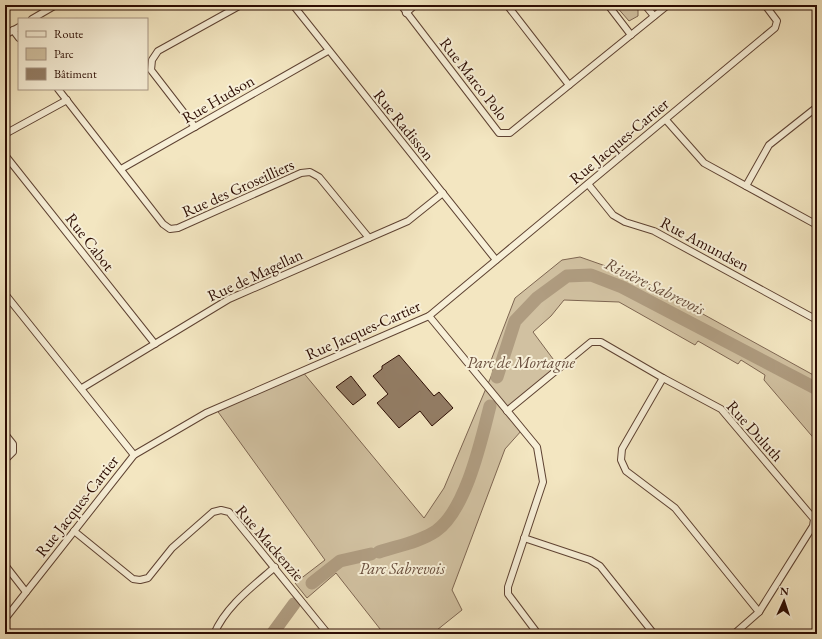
<svg xmlns="http://www.w3.org/2000/svg" width="822" height="639" font-family="'EB Garamond',serif">
	<style>
		.green { fill: #d1c1a1; stroke: #7e6652 }
		.lines { fill: none; stroke-linecap: round; stroke-linejoin: round }
		.river { stroke: #af9c80; stroke-width: 13 }
		.building { fill: #937d65; stroke: #2c0c02 }
		.minor-casing { stroke: #5e4232; stroke-width: 8 }
		.minor { stroke: #f7efd7; stroke-width: 6 }
		.labels { text-anchor: middle; dominant-baseline: central; stroke-width: 4; stroke-linejoin: round; paint-order: stroke }
		.street-label { font-size: 16px; fill: #2c0c02; stroke: #f7efd7 }
		.park-label { font-size: 16px; font-style: italic; fill: #664b3a; stroke: #f7efd7 }
		.water-label { font-size: 17px; font-style: italic; fill: #674d3b; stroke: #f7efd7 }
	</style>
	<rect width="100%" height="100%" fill="#f3e6c1"/>
	<filter id="stains"><feTurbulence type="fractalNoise" baseFrequency=".005" numOctaves="4"/><feColorMatrix values="0 0 0 0 .2 0 0 0 0 .09 0 0 0 0 .02 0 0 0 .5 -.17"/></filter>
	<radialGradient id="worn" r=".72"><stop offset=".6" stop-color="#630" stop-opacity="0"/><stop offset="1" stop-color="#630" stop-opacity=".3"/></radialGradient>
	<g class="green">
		<path d="M 615,5 L 638,5 L 638,16 L 629,21 Z"/>
		<path d="M 580,257 L 634,276 L 817,377 L 817,442 L 764,380 L 765,375 L 741,360 L 738,364 L 698,341 L 695,345 L 619,302 L 564,300 L 551,316 L 533,332 L 559,367 L 507,411 L 522,430 L 505,449 L 452,590 L 462,610 L 432,634 L 384,634 L 336,573 L 307,598 L 295,583 L 325,560 L 216,409 L 302,371 L 424,518 L 444,488 L 487,386 L 493,372 L 490,363 L 515,298 L 562,260 Z"/>
	</g>
	<g class="lines">
		<g class="river">
			<path d="M 497,377 L 515,321 L 537,298 L 567,276 L 591,275 L 622,287 L 817,389"/>
			<path d="M 379,552 C 397,546 420,542 436,531 C 466,510 481,441 490,406"/>
			<path d="M 312,583 L 340,561 L 371,554"/>
			<path d="M 272,634 L 294,604"/>
		</g>
	</g>
	<g class="building">
		<path d="M 399,355 L 434,396 L 439,392 L 453,408 L 432,426 L 420,411 L 399,428 L 377,403 L 388,394 L 373,376 L 382,369 L 382,366 Z"/>
		<path d="M 351,376 L 366,395 L 353,405 L 336,387 Z"/>
	</g>
	<g class="lines">
		<defs>
			<g id="minor">
				<path d="M 293,5 L 496,260"/>
				<path d="M 401,5 L 499,133 L 510,133 L 668,5"/>
				<path d="M 507,5 L 569,85"/>
				<path d="M 608,5 L 631,35"/>
				<path d="M 645,5 L 654,16"/>
				<path d="M 406,13 L 415,5"/>
				<path d="M 32,19 L 56,5"/>
				<path d="M 13,30 L 19,38"/>
				<path d="M 5,35 L 19,27"/>
				<path d="M 58,89 L 163,224 L 170,229 L 178,228 L 301,173 L 310,172 L 319,177 L 369,238"/>
				<path d="M 666,120 L 704,163 L 817,225"/>
				<path d="M 195,127 L 151,70 L 152,60 L 158,51 L 241,5"/>
				<path d="M 5,134 L 67,100"/>
				<path d="M 5,155 L 155,344"/>
				<path d="M 121,169 L 328,51"/>
				<path d="M 588,184 L 613,215 L 625,222 L 654,231 L 817,320"/>
				<path d="M 746,186 L 769,145 L 817,107"/>
				<path d="M 5,294 L 134,455"/>
				<path d="M 429,316 L 537,447 L 543,482 L 508,587 L 508,594 L 538,634"/>
				<path d="M 663,378 L 622,449 L 621,460 L 626,471 L 675,508 L 759,612"/>
				<path d="M 82,388 L 229,299 L 408,221 L 443,193"/>
				<path d="M 507,411 L 591,342 L 601,342 L 663,378 L 721,409 L 814,519 L 813,526 L 759,612 L 734,634"/>
				<path d="M 5,434 L 13,444 L 13,452 L 5,460"/>
				<path d="M 74,531 L 133,579 L 140,580 L 148,578 L 172,548 L 213,512 L 221,510 L 229,512 L 328,634"/>
				<path d="M 524,538 L 590,560 L 600,566 L 654,634"/>
				<path d="M 5,565 L 26,592"/>
				<path d="M 5,619 L 134,455 L 206,413 L 429,316 L 775,28 L 777,21 L 765,5"/>
				<path d="M 214,634 C 226,606 252,587 275,567"/>
			</g>
		</defs>
		<use href="#minor" class="minor-casing"/>
		<use href="#minor" class="minor"/>
	</g>
	<g class="labels">
		<g class="street-label">
			<text transform="translate(474 79) rotate(52)">Rue Marco Polo</text>
			<text transform="translate(218 99) rotate(-30)">Rue Hudson</text>
			<text transform="translate(404 125) rotate(51)">Rue Radisson</text>
			<text transform="translate(619 141) rotate(-40)">Rue Jacques-Cartier</text>
			<text transform="translate(238 188) rotate(-24)">Rue des Groseilliers</text>
			<text transform="translate(90 242) rotate(52)">Rue Cabot</text>
			<text transform="translate(705 244) rotate(28)">Rue Amundsen</text>
			<text transform="translate(255 275) rotate(-25)">Rue de Magellan</text>
			<text transform="translate(363 330) rotate(-24)">Rue Jacques-Cartier</text>
			<text transform="translate(755 431) rotate(48)">Rue Duluth</text>
			<text transform="translate(77 506) rotate(-52)">Rue Jacques-Cartier</text>
			<text transform="translate(270 543) rotate(49)">Rue Mackenzie</text>
		</g>
		<g class="park-label">
			<text x="521" y="362">Parc de Mortagne</text>
			<text x="402" y="568">Parc Sabrevois</text>
		</g>
		<g class="water-label">
			<text transform="translate(655 286) rotate(26)">Rivière Sabrevois</text>
		</g>
	</g>
	<rect width="822" height="639" fill="none" stroke="#f3e6c1" stroke-width="20"/>
	<rect x="6" y="6" width="810" height="627" fill="none" stroke="#2c0c02" stroke-width="2"/>
	<rect x="10" y="10" width="802" height="619" fill="none" stroke="#2c0c02"/>
	<rect x="18" y="18" width="130" height="72" fill="#f7efd7" stroke="#a69482"/>
	<rect x="26" y="31" width="20" height="6" fill="#f7efd7" stroke="#a69482"/>
	<text x="54" y="38" font-size="12" fill="#2c0c02">Route</text>
	<rect x="26" y="48" width="20" height="12" fill="#d1c1a1" stroke="#a69482"/>
	<text x="54" y="58" font-size="12" fill="#2c0c02">Parc</text>
	<rect x="26" y="68" width="20" height="12" fill="#937d65" stroke="#a69482"/>
	<text x="54" y="78" font-size="12" fill="#2c0c02">Bâtiment</text>
	<g transform="translate(784 601) rotate(3)" stroke="#f7efd7" stroke-width="3" paint-order="stroke">
	<path d="M0-3L7 15L0 10L-7 15Z" fill="#2c0c02"/>
	<text y="-6" font-size="11" font-weight="bold" text-anchor="middle" fill="#2c0c02">N</text>
	</g>
	<rect width="100%" height="100%" filter="url(#stains)"/>
	<rect width="100%" height="100%" fill="url(#worn)"/>
</svg>
